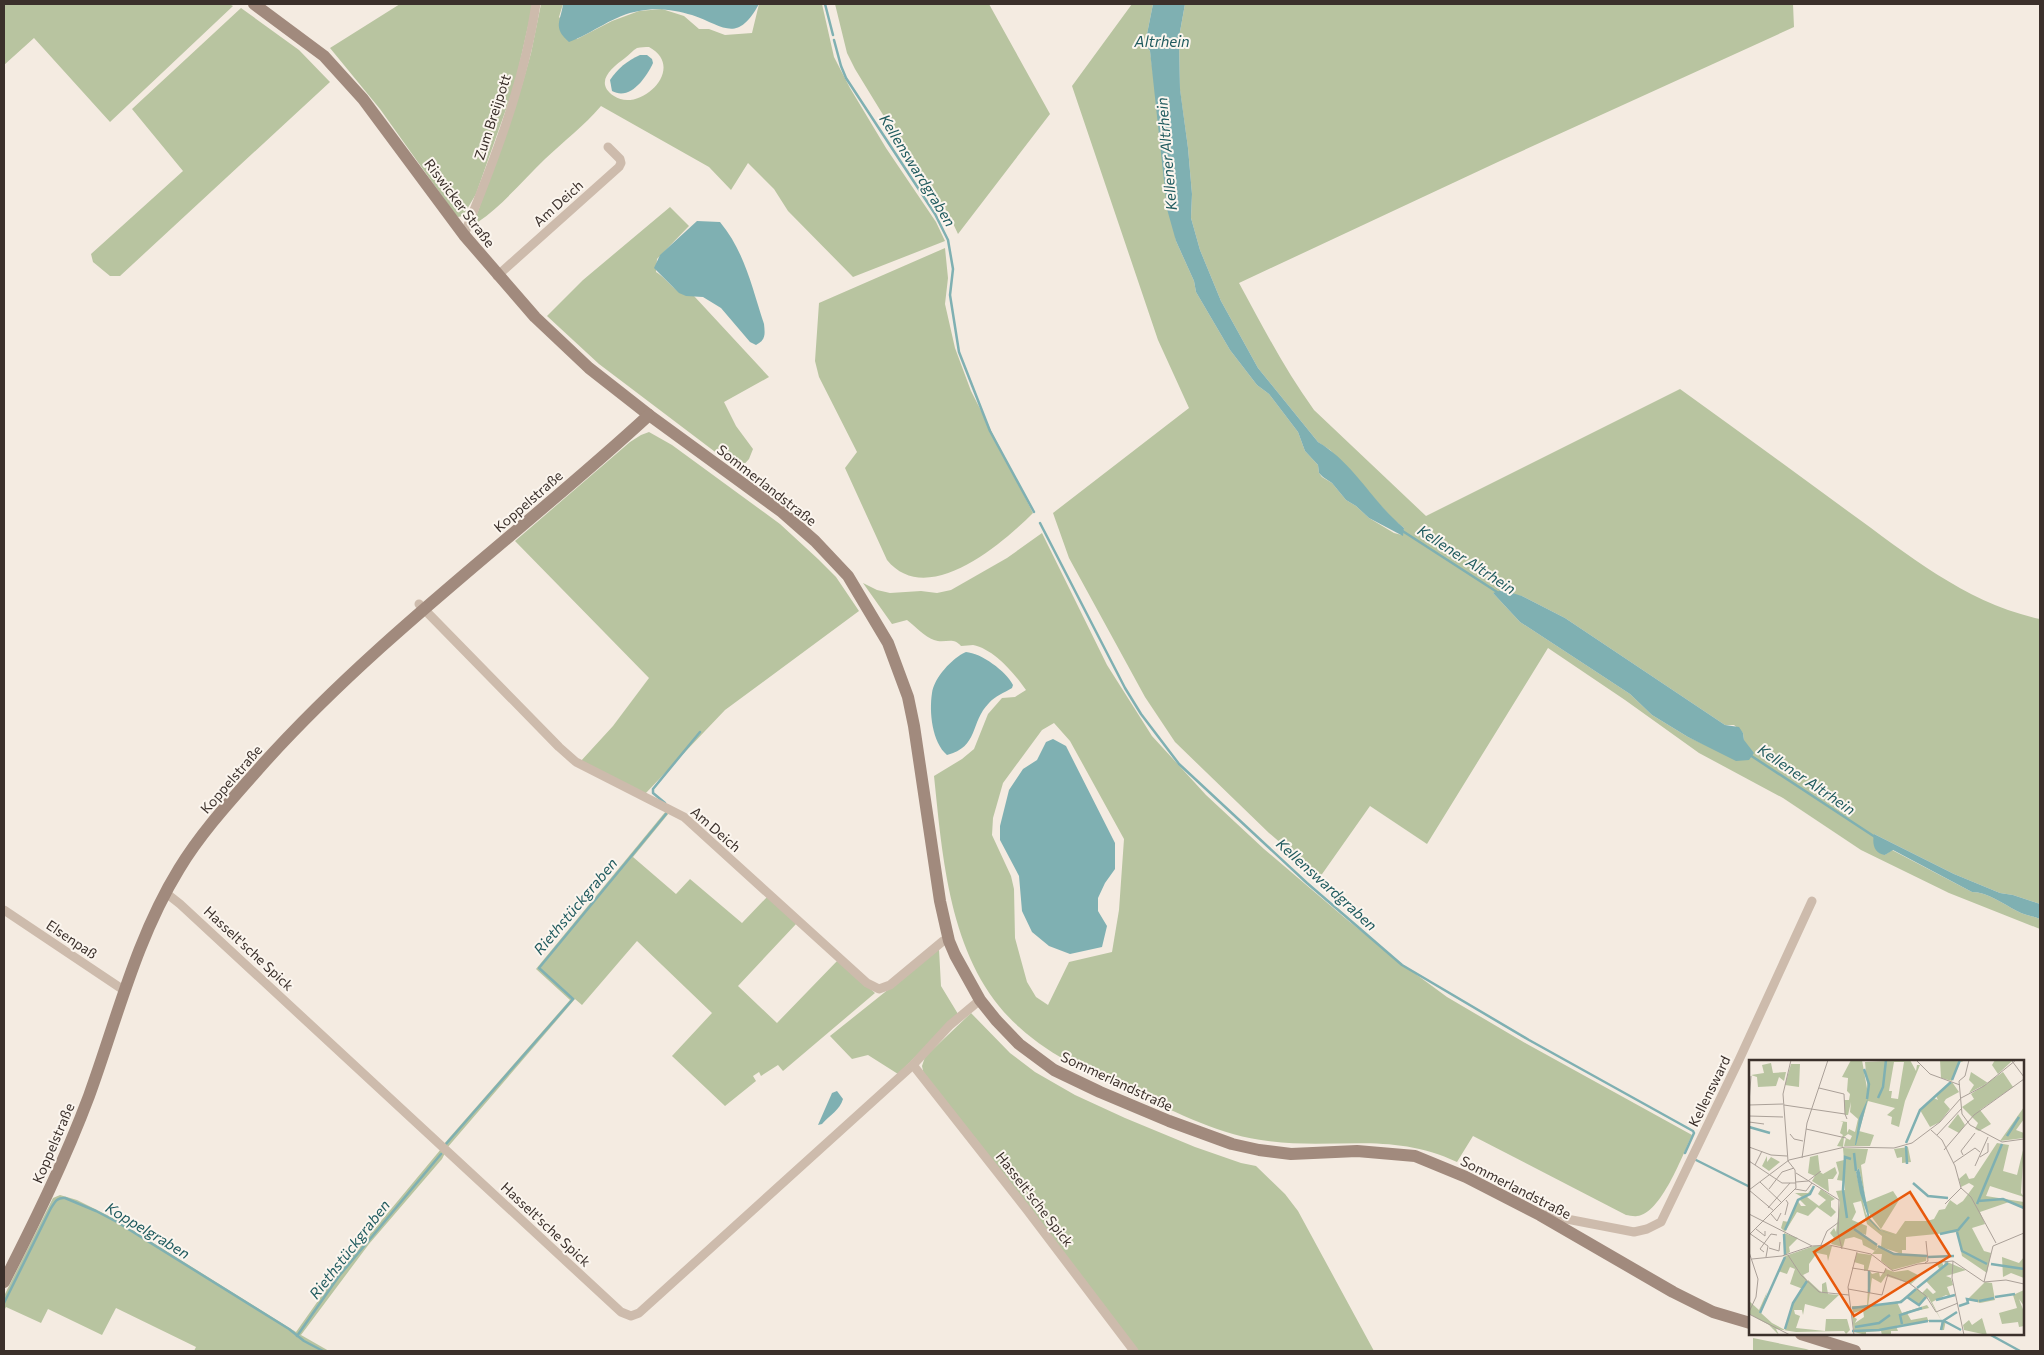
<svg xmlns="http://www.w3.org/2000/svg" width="2044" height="1355" font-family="Commissioner,sans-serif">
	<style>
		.green { fill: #b8c4a0; fill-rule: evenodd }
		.water { fill: #7fb0b2 }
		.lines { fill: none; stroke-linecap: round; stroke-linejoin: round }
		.stream { stroke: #7fb0b2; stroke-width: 2.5 }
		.street { stroke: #cdbbac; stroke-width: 9 }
		.secondary { stroke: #a18a7d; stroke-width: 12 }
		.labels { text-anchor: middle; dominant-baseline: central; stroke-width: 4; stroke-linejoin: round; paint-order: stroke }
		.street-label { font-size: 14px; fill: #3b302b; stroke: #fbf5ee }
		.water-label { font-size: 15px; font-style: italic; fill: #1f5a5e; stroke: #fbf5ee }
		.inset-river { fill: none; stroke: #7fb0b2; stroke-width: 2.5 }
		.inset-road { fill: none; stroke: #aaa098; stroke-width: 1 }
		.view { fill: #e8590c; fill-opacity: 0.15; stroke: #e8590c; stroke-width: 2.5 }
		.inset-edge { fill: none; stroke: #3b302b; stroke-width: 2.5 }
	</style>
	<rect width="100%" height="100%" fill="#f4ebe1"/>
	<g class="green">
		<path d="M 4,4 L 229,4 L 233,6 L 110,122 L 34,38 L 4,65 Z"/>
		<path d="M 400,4 L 533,4 L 515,84 L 476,194 L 463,216 L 458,217 L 455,214 L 380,109 L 330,48 Z"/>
		<path d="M 541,4 L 563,4 L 559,17 L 577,39 L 612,21 L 639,11 L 662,9 L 684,16 L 699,29 L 709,29 L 725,35 L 752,33 L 759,4 L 822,4 L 834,57 L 850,88 L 886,148 L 936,222 L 945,241 L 853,277 L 788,211 L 774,189 L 748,163 L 731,190 L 709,167 L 601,106 C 584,126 564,141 545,159 C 523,180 503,205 478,222 L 476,220 L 477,214 L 522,85 L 531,53 ZM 649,47 C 688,68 639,114 614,96 C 593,82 613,67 625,58 C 629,55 633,50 637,48 C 641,47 645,47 649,47 Z"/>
		<path d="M 835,4 L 989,4 L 1050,114 L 958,234 L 949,215 L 896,136 L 855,69 L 847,53 Z"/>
		<path d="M 1132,4 L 1153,4 L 1145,44 L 1150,51 L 1176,241 L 1194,281 L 1196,292 L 1230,350 L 1257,385 L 1269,394 L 1298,432 L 1305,451 L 1318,465 L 1319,473 L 1322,477 L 1332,483 L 1346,500 L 1356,506 L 1369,518 L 1394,533 L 1402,535 L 1404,528 L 1393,519 L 1330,450 L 1318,442 L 1258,368 L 1221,301 L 1200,250 L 1191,218 L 1192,194 L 1188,148 L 1180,90 L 1179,37 L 1185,4 L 1793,4 L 1794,27 L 1500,161 L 1239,283 C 1263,327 1285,370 1314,410 L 1426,516 L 1680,389 C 1737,430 1793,471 1849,512 C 1910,556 1966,603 2040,619 L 2040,904 L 2013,895 L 2000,893 L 1954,874 L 1874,834 L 1885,855 L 1892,850 L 1972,892 C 1988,892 2003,904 2017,911 C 2024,915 2033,916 2040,919 L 2040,929 L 1949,893 L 1861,850 L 1783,798 L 1699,753 L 1625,700 L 1548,648 L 1427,844 L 1370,806 L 1320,877 L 1269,833 L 1175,742 L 1145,697 L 1069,558 L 1053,513 L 1189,408 L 1158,340 L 1072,86 ZM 1493,593 L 1522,596 L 1565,618 L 1725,725 L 1734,725 L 1743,733 L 1744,740 L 1710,747 L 1688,737 L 1652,715 L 1630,694 L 1520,622 Z"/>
		<path d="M 241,8 L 299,50 L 330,82 L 120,276 L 110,276 L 93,262 L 91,254 L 183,171 L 132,109 Z"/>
		<path d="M 670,207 L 689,226 L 657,259 L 656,272 C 669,280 677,297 694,296 L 769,377 L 724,402 L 736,426 L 753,449 L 749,459 L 739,470 L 599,364 L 547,316 L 583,280 Z"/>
		<path d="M 945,248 L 948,278 L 945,304 L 955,348 L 971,391 L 1033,513 C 1002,544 927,609 887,560 L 845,468 L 857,452 L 819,377 L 815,361 L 819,303 Z"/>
		<path d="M 649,432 L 672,445 L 780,524 L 818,559 L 836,577 L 859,611 L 725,710 L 645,794 L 580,762 L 613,726 L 649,678 L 515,541 L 630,442 L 641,435 Z"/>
		<path d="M 1042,533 L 1107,665 L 1152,736 L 1206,795 L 1264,849 L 1345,918 L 1402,964 L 1447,997 L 1527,1044 L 1692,1135 C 1683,1154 1661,1214 1637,1216 C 1634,1217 1629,1215 1626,1215 L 1473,1136 L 1457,1162 C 1392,1131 1335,1150 1268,1141 C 1222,1136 1178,1113 1136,1094 C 1095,1076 1053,1058 1019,1027 C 950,965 943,862 934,776 L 962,759 L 974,749 L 988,714 L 1002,698 L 1015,697 L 1026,690 C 1015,674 994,649 973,645 C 970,645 965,646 961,646 C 953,636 945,644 934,640 C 925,637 915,626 907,620 L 892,624 L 863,583 L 877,590 L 890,593 L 921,591 L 937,593 L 951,590 L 1007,558 ZM 1054,723 L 1070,741 L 1124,839 L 1119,910 L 1112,952 L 1069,962 L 1048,1005 L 1036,997 L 1027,982 L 1015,938 L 1014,889 L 1011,876 L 992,835 L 993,818 L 1003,783 L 1042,730 Z"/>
		<path d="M 666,811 L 669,813 L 633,857 L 676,894 L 690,879 L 742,923 L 767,897 L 797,923 L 738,986 L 777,1023 L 838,960 L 875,993 L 783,1071 L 778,1065 L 761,1076 L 759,1072 L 753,1076 L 756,1081 L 725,1106 L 672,1056 L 712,1013 L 637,941 L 582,1005 L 575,999 L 447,1148 L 443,1145 L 570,1000 L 536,969 Z"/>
		<path d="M 939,949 L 941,986 L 958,1014 L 898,1074 L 868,1055 L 852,1059 L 830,1036 Z"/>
		<path d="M 971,1013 L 1010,1053 L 1035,1072 L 1075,1095 L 1125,1118 L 1195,1147 L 1241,1163 L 1256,1166 L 1285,1194 L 1298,1211 L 1374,1351 L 1138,1351 L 924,1075 L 922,1066 L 925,1057 Z"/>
		<path d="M 441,1149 L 445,1153 L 442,1159 L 369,1244 L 301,1335 L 329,1351 L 194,1351 L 196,1347 L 116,1308 L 102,1335 L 48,1309 L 41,1323 L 6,1307 L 4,1311 L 4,1296 L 53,1198 L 60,1195 L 77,1200 L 115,1219 L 296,1332 L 337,1274 Z"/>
		<path d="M 1753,1338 L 1806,1349 L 1812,1351 L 1753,1351 Z"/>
	</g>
	<g class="water">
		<path d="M 563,4 L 759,4 C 737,44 724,26 692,15 C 676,10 657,7 639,11 C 614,15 593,33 569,42 C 552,27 561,21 563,4 Z"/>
		<path d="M 1153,4 L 1185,4 L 1179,37 L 1180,89 L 1188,148 L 1192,194 L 1191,218 L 1200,250 L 1221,301 L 1258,368 L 1318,442 C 1355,464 1372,502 1404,528 L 1403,536 L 1369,518 L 1356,506 L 1346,500 L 1332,483 L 1323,477 L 1319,473 L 1318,465 L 1305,451 L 1298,432 L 1269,394 L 1257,385 L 1230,350 L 1196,292 L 1194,281 L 1176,241 L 1167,209 L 1150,51 L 1145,44 Z"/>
		<path d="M 640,55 L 647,55 L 652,59 L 653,63 C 646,78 630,101 612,91 L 610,80 C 618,68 627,61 640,55 Z"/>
		<path d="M 697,221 L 720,222 C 745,252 752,288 764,324 C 765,334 766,340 756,345 L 750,342 L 721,308 L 703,297 L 686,296 L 679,293 L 654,268 L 660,255 Z"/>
		<path d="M 1502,590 L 1522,596 L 1565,618 L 1725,725 L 1739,727 L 1743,733 L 1744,740 L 1754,753 L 1749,760 L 1736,761 L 1688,737 L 1652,715 L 1630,694 L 1520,622 L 1493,593 Z"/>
		<path d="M 966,652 C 981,653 1006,671 1013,685 L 1012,688 C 1004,693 995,696 989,703 C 970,722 979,747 947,755 C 932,742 929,712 932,693 C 934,678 952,658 966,652 Z"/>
		<path d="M 1053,739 L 1066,746 L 1070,754 L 1115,843 L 1115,869 L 1105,883 L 1098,898 L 1098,911 L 1107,926 L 1102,947 L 1070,954 L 1049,946 L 1032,932 L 1022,911 L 1019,876 L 1000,840 L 1000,826 L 1009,790 L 1023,769 L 1037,760 L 1046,742 Z"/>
		<path d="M 1874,834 L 1954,874 L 2000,893 L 2013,895 L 2040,904 L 2040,919 C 2033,916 2024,915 2017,911 C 2003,904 1988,892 1972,892 L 1893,850 L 1885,855 C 1874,853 1872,844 1874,834 Z"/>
		<path d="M 837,1091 L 843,1099 C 840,1110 830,1115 822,1124 L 818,1125 L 832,1093 Z"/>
	</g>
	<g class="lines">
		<g class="stream">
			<path d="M 825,4 L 833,35"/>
			<path d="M 834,40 L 841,66 L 846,78 L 935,214 L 948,240 L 953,269 L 950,295 L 959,352 L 990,431 L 1034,512"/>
			<path d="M 1040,523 L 1125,688 L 1141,714 L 1179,764 L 1307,883 L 1402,965 L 1529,1040 L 1693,1131 L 1694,1133 L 1685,1153"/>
			<path d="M 1401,530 L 1497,592"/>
			<path d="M 1750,755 L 1875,837"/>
			<path d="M 665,803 L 653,793 L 653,789 L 700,732"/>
			<path d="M 446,1144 L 573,999 L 539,968 L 666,814"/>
			<path d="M 1694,1159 L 1750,1187"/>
			<path d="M 4,1303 L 51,1208 C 55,1202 57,1197 65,1198 L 96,1211 L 117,1222 L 289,1329 L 304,1341 L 323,1351"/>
			<path d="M 1989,1334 L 2020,1351"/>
			<path d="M 297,1336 L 339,1276 L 441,1154"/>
		</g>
		<g class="street">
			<path d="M 464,235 C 494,161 524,83 536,4"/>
			<path d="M 497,276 L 619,167 L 621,163 L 620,159 L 608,147"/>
			<path d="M 419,604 L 559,747 L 576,762 L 684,817 L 867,983 L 879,989 L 890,985 L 943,941 L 949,941"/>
			<path d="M 166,893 L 180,904 L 621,1312 L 631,1316 L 639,1313 L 913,1065 L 950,1025 L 980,1000"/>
			<path d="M 4,910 L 125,991"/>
			<path d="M 913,1065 L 1027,1210 L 1134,1351"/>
			<path d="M 1546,1215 L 1634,1232 L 1647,1229 L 1661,1222 L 1739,1060 L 1812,901"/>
		</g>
		<g class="secondary">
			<path d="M 254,4 L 324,56 L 363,99 L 464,235 L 535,317 L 589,368 L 649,415 L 782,512 L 815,541 L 848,576 L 888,643 L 908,697 L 914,726 L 940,901 L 949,941 L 955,955 L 980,1000 L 996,1020 L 1019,1044 L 1054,1070 L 1100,1092 L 1169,1121 L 1232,1144 L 1259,1150 L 1291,1154 L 1357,1151 L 1415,1156 L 1466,1177 L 1540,1215 L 1673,1292 L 1713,1312 L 1750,1323"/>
			<path d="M 4,1282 C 35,1221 65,1160 89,1096 C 117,1019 136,939 179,869 C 202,831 233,798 262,765 C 379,635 521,533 649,415"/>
			<path d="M 1801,1334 L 1855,1351"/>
		</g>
	</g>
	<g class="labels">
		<g class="street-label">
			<text transform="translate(492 117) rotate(-72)">Zum Breijpott</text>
			<text transform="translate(460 203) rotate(53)">Riswicker Straße</text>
			<text transform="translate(558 203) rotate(-42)">Am Deich</text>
			<text transform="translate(767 485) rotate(38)">Sommerlandstraße</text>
			<text transform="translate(528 501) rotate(-41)">Koppelstraße</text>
			<text transform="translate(231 779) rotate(-49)">Koppelstraße</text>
			<text transform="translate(716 829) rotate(41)">Am Deich</text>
			<text transform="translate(72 939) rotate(34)">Elsenpaß</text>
			<text transform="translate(249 948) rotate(43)">Hasselt'sche Spick</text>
			<text transform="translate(1117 1081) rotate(25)">Sommerlandstraße</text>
			<text transform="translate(1709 1091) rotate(-64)">Kellensward</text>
			<text transform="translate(53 1143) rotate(-67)">Koppelstraße</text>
			<text transform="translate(1516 1187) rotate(27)">Sommerlandstraße</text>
			<text transform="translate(1035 1199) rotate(52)">Hasselt'sche Spick</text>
			<text transform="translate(546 1224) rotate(43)">Hasselt'sche Spick</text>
		</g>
		<g class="water-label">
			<text x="1162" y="41">Altrhein</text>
			<text transform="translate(1166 154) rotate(-95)">Kellener Altrhein</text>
			<text transform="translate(918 170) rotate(58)">Kellenswardgraben</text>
			<text transform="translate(1467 559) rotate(33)">Kellener Altrhein</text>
			<text transform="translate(1807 779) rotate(34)">Kellener Altrhein</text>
			<text transform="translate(1327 884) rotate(42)">Kellenswardgraben</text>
			<text transform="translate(575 906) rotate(-50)">Riethstückgraben</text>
			<text transform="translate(148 1230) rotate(31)">Koppelgraben</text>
			<text transform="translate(349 1249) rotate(-52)">Riethstückgraben</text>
		</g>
	</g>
	<g transform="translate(1749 1060)">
		<rect width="275" height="275" fill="#f4ebe1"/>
		<path d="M 102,0 L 113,0 L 119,34 L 116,2 L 161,0 L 167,11 L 168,5 L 171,5 L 156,41 L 150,67 L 142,64 L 143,57 L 138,55 L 146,48 L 119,41 L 110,71 L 125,75 L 121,86 L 95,86 L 97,78 L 101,80 L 103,76 L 99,74 L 95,77 L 94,87 L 88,86 L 94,75 L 91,73 L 94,62 L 91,61 L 98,62 L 98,73 L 100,69 L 106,72 L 109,59 L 101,52 L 102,42 L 99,55 L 96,55 L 95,40 L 100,40 L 101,34 L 98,31 L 99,18 L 93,17 ZM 145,2 L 155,2 L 149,39 L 142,38 L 143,31 L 140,31 ZM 191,0 L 212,1 L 215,0 L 213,2 L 210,1 L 203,21 L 192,18 ZM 246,0 L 263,0 L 263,1 L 249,14 L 243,5 ZM 22,3 L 24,13 L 37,12 L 35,21 L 30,17 L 27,26 L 9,27 L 8,17 L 2,15 L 15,13 L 13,5 ZM 42,4 L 51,4 L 50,27 L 36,25 ZM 222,12 L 239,23 L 220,33 L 225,25 L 220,20 ZM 254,12 L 264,27 L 231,50 L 242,64 L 230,71 L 226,69 L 229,63 L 213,47 L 225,39 L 222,34 ZM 203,22 L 210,32 L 197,39 L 195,42 L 201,49 L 191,62 L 181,67 L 171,50 L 185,38 L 189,40 L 187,36 ZM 275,47 L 275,59 L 267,70 L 275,73 L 275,78 L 251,81 ZM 209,54 L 216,65 L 210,73 L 199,67 ZM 248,83 L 260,85 L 254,111 L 268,115 L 275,86 L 272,133 L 275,137 L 241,126 L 237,136 L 275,142 L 275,148 L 260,142 L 231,152 L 236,164 L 223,168 L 235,191 L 242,193 L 238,213 L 213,196 L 208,172 L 157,177 L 157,190 L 153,190 L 153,194 L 132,187 L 133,176 L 118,164 L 112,141 L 104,143 L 107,152 L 103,160 L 118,166 L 117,175 L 107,171 L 129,186 L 126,191 L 114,185 L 113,180 L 105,177 L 96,179 L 94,187 L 82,184 L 85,178 L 81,173 L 85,168 L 87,172 L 91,142 L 87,131 L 96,130 L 95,121 L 88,120 L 90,113 L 87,102 L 95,100 L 94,88 L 119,89 L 116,103 L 112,105 L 116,137 L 117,142 L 144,131 L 150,140 L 132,169 L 147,174 L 156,161 L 178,161 L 185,159 L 190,150 L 196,149 L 201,140 L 208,145 L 214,141 L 225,126 L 220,123 L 212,127 L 210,119 L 217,113 L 220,119 L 225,118 ZM 110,108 L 119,152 L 134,172 L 117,154 L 107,112 ZM 159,87 L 162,102 L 153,103 L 153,97 L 148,98 L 145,89 ZM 69,95 L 71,112 L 74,114 L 86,107 L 88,113 L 84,119 L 79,119 L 80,132 L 63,121 L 66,116 L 59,113 L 61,97 ZM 18,96 L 18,102 L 22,97 L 31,102 L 20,111 L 13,106 ZM 64,127 L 58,137 L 70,146 L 77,140 L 69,134 L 72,129 L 86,139 L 82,141 L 82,147 L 87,152 L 82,157 L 68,147 L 59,156 L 48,152 L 36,172 L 32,168 L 34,161 L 40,162 L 49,141 L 52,146 L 57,146 L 50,139 L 53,137 L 46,133 L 59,133 ZM 35,173 L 49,178 L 40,187 L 41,192 L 36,195 ZM 65,186 L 83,186 L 79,201 L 78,195 L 68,193 L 60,204 L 60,212 L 54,215 L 58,220 L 54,229 L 41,224 L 46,209 L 41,207 L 38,214 L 29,211 L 36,196 ZM 130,186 L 149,195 L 178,195 L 177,201 L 143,210 L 132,201 L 133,194 L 123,194 ZM 108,193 L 123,195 L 119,210 L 115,211 L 115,205 L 105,202 ZM 253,197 L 270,203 L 275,197 L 275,218 L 262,213 L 254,217 ZM 196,201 L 217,210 L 197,216 L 202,218 L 204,225 L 198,227 L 202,237 L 197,235 L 183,242 L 192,260 L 197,260 L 195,270 L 191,270 L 193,261 L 180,261 L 147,266 L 149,271 L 142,271 L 142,275 L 133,275 L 132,271 L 117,272 L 117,275 L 105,272 L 103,256 L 108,259 L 106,263 L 115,257 L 114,250 L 104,253 L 103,246 L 118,246 L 120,210 L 123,214 L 130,212 L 131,217 L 137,209 L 145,212 L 159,210 L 171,216 L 162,224 L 137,216 L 132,223 L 123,218 L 119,246 L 152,241 L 168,228 L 173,233 L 178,228 L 184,234 L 187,232 L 177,221 L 191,210 L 187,203 L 193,202 L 195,207 ZM 158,237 L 170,245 L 179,237 L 192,260 L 179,260 L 178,257 L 162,260 L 158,253 L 180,248 L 178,245 L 153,253 L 148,242 ZM 59,220 L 73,233 L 73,224 L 77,222 L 79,234 L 90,235 L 75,249 L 56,244 L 54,255 L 53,250 L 45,250 L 46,254 L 51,256 L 47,268 L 76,271 L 77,259 L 98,259 L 101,270 L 97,274 L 95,271 L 47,272 L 27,269 L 30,275 L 20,265 L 0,254 L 0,241 L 10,250 L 18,232 L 12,253 L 23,263 L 36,270 L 45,241 ZM 236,222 L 243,223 L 246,240 L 231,243 L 219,239 ZM 275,230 L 275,246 L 270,239 L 275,252 L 275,266 L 270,267 L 269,262 L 253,264 L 250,253 L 268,248 L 264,235 ZM 233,258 L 238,275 L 215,270 L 214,265 L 220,260 L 223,265 Z" fill="#b8c4a0" fill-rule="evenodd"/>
		<path d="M 119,38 L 107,85 L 106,85 L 110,58 ZM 110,108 L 121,159 L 131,170 L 147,176 L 130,170 L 120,160 L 111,133 L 107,112 Z" fill="#7fb0b2"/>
		<path class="inset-river" d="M 115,9 L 120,24 L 118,39M 203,20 L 211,0M 129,38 L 134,27 L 137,0M 0,67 L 21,73M 258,76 L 270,57M 157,83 L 171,50 L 202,22M 157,86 L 158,104M 105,93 L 107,111M 164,123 L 179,136 L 199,138M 94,130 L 96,97 L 102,99M 94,130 L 98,158M 229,141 L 254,139 L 275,148M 228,144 L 253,84M 105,169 L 128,185M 36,170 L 49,140 L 61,134 L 65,126M 208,172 L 213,191 L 238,204M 35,174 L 36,195M 191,174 L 209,170 L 220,157M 129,186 L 145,194 L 178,196M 179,197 L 205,196M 242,204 L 275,209M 168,228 L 199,203M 120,233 L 120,211M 158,237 L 170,245 L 177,237M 246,237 L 266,234M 187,240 L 206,235M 230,241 L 245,238M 210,246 L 219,243 L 218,239 L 229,241M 103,248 L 152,242 L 167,229M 11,253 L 36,197M 180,261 L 195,261 L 212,270M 153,264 L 151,255 L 173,248M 106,267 L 130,263 L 141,255M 36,269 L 44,243 L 58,221M 192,270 L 194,261 L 208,252M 103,271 L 130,270 L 179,261"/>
		<path class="inset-road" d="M 167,0 L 181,14 L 211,25M 263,1 L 275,17M 210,21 L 213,54 L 221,65 L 253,82 L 275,79M 210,21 L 216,16 L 220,0M 70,28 L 95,34 L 96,54M 0,43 L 2,16M 0,45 L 34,44M 35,45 L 96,54 L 98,59M 0,56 L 34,57M 0,62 L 15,64M 57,69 L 97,78M 182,70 L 193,80 L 206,106 L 212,128 L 222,137 L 247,183M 41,74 L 45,79 L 54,81M 188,75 L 213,48M 0,87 L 22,95 L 38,96M 195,90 L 225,55 L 275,19M 214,95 L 212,91 L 226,73M 231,97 L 239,92 L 239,83M 53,98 L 58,63 L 79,0M 0,101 L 33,123 L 47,123M 39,101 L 34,34 L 42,0M 204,103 L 226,88 L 231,92M 6,105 L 13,91M 226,106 L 239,77M 47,113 L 90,140 L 89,173 L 93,189M 11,122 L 33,143M 47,122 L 59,121 L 72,111M 20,129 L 33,112 L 45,108M 46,129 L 57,131 L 63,123M 0,130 L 25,151M 0,130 L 40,100 L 96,87 L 145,88 L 163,83 L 191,62 L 212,38 L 235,26 L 267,0M 196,144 L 212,128M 19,148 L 41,123M 0,154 L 63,186M 22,154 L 28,161 L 32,153M 36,155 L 39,143 L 37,140M 7,169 L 16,176 L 16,171M 0,173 L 19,186 L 17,197M 0,175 L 47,128 L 46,110 L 39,101M 72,185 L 78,171 L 90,162M 20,188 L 30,191 L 31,182M 0,192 L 9,219 L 7,237 L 0,252M 15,192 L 11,189 L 22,174 L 28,175M 39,195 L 52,215 L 70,232 L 100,235M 3,199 L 33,196 L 63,186 L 80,185 L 122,194 L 144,211 L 169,204 L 204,201 L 235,222 L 257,220 L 275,224M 204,201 L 203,218 L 215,275M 176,203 L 179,201 L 177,181M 103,208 L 135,213 L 137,208M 139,215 L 160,223 L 177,236 L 187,252 L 209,243M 235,222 L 244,186 L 275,173M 99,229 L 133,235 L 139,214M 0,254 L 41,275M 105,275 L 99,227 L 108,192"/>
		<path class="view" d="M 161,132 L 201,196 L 105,256 L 65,192 Z"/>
		<rect width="275" height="275" class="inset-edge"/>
	</g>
	<rect width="2044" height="1355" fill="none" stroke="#3b302b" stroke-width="10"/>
</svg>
